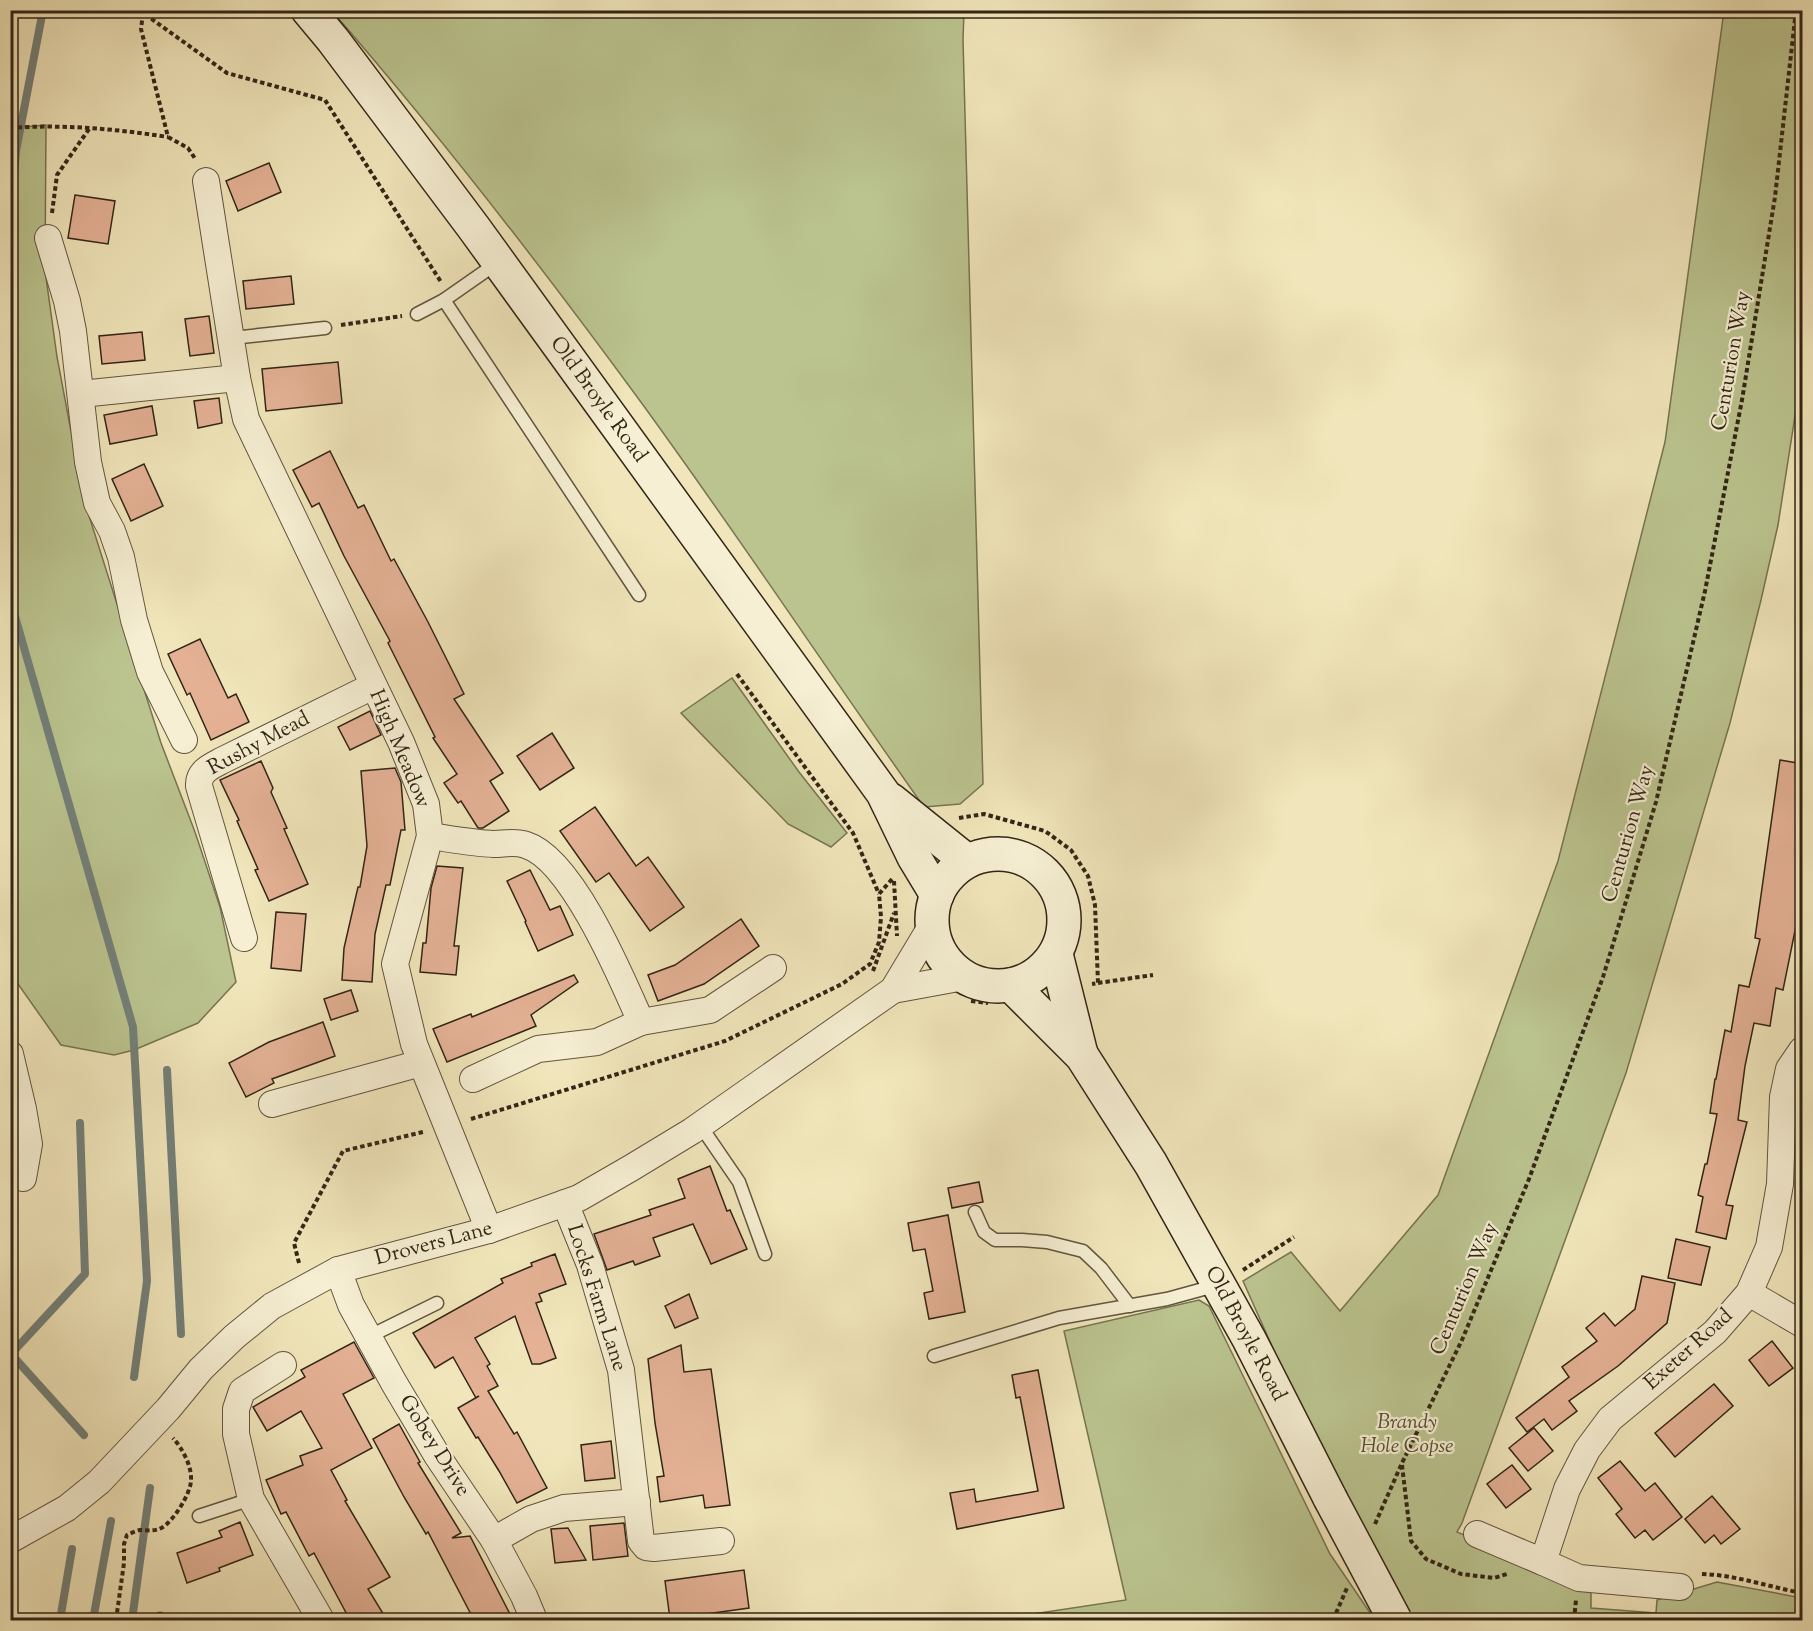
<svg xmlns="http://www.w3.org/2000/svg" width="1813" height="1631" font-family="'Sorts Mill Goudy',serif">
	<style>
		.green { fill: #bbc48f; stroke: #767452; stroke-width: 1.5 }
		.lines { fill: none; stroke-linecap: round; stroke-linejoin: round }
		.stream { stroke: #738079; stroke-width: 8 }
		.building { fill: #e4b195; stroke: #322516; stroke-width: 1.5 }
		.service-casing { stroke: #62553f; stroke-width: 15 }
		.minor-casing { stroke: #62553f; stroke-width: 28 }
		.secondary-casing { stroke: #322516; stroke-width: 36 }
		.path { stroke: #322516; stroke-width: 4; stroke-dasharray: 4.5 3; stroke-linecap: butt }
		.service { stroke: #f6efd3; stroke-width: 12 }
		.minor { stroke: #f6efd3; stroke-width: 26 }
		.secondary { stroke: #f6efd3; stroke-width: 33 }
		.secondary-bridge-casing { stroke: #322516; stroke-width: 36; stroke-linecap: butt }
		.secondary-bridge { stroke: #f6efd3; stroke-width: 33 }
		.labels { text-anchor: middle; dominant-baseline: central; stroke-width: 4.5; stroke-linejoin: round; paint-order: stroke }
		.street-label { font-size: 21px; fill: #322516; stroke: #f6efd3 }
		.park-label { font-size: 21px; font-style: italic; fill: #544d34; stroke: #f6efd3 }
	</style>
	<rect width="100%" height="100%" fill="#f1e6bb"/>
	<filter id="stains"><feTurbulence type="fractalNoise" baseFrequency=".00333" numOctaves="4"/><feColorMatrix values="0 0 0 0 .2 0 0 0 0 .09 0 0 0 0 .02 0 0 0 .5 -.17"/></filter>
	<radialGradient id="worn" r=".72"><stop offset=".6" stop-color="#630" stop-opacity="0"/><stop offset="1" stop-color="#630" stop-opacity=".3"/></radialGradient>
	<g class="green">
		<path d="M 332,11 L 964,11 L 963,40 L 983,784 L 960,804 L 924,807 C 827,670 734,529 635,394 C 538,262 439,134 332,11 Z"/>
		<path d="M 1724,11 L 1802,11 L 1802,371 L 1778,525 L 1761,600 L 1730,723 L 1626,1073 L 1462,1523 L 1457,1532 L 1585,1587 L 1591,1593 L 1591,1608 L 1656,1613 L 1657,1600 L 1717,1582 L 1802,1598 L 1802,1620 L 1411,1620 L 1313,1438 L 1243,1281 L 1291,1252 L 1340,1311 L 1438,1195 L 1558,861 L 1665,442 Z"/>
		<path d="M 46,125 L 45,270 L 57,357 L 84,500 L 161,743 L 195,832 L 220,907 L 236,982 L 198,1023 L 134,1050 L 114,1055 L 61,1045 L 11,974 L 10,128 Z"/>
		<path d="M 732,678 L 799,772 L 847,833 L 831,847 L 788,824 L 681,713 Z"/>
		<path d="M 1199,1300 L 1209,1306 L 1330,1554 L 1375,1620 L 993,1620 L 1126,1600 L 1064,1331 Z"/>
	</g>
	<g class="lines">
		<g class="stream">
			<path d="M 10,227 L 16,151 L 43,10"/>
			<path d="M 10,599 L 133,1027 L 147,1281 L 134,1377"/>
			<path d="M 167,1070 L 181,1334"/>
			<path d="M 80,1123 L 85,1274 L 11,1354 L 84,1435"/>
			<path d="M 60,1620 L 72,1549"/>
			<path d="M 93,1620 L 111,1521"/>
			<path d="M 132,1620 L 150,1488"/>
		</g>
	</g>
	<g class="building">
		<path d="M 269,163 L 281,192 L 238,211 L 226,181 Z"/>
		<path d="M 75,195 L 115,201 L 108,244 L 68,238 Z"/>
		<path d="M 291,276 L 294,304 L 246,309 L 243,281 Z"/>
		<path d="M 209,316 L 214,353 L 190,356 L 185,319 Z"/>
		<path d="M 142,332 L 145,360 L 102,364 L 99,336 Z"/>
		<path d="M 338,362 L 342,403 L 266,411 L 262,369 Z"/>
		<path d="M 219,398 L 222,423 L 198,428 L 194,401 Z"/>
		<path d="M 152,406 L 157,435 L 110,444 L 104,415 Z"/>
		<path d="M 330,451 L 358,508 L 364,505 L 391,561 L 394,559 L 428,622 L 464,694 L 454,699 L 503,773 L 490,781 L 509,811 L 483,828 L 478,828 L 461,801 L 458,803 L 444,783 L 457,774 L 433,738 L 435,737 L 388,643 L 390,641 L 344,556 L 319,503 L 312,507 L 293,470 Z"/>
		<path d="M 144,464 L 163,506 L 131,521 L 112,479 Z"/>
		<path d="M 200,639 L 228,698 L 236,694 L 249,722 L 211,740 L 190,693 L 187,695 L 168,654 Z"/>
		<path d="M 370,711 L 381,735 L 350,750 L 338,727 Z"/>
		<path d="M 552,733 L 574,768 L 540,790 L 517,756 Z"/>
		<path d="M 1780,760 L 1803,764 L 1803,788 L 1798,817 L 1803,817 L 1803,874 L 1799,911 L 1783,990 L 1776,988 L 1770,1026 L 1754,1023 L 1745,1066 L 1738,1120 L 1747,1122 L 1726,1205 L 1733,1206 L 1726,1239 L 1696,1232 L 1703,1197 L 1698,1195 L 1705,1164 L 1707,1164 L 1717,1114 L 1710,1113 L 1715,1079 L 1716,1079 L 1725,1030 L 1731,1032 L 1739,985 L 1749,987 L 1760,939 L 1755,938 Z"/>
		<path d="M 261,761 L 273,788 L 271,792 L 287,828 L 284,829 L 308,884 L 269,901 L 255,870 L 258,869 L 237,821 L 239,820 L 220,780 Z"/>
		<path d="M 395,768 L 401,782 L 405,830 L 401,830 L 390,885 L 386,885 L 375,934 L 372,982 L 342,980 L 344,948 L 358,887 L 360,887 L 367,846 L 361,771 Z"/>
		<path d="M 595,807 L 636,866 L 648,857 L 684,907 L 650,931 L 609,873 L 596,882 L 560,831 Z"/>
		<path d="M 437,866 L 463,868 L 454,946 L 459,946 L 456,975 L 420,972 L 423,943 L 426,943 L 431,888 Z"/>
		<path d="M 530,870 L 550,910 L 560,906 L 573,935 L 538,951 L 525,922 L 526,921 L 507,881 Z"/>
		<path d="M 276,912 L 306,914 L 301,971 L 271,968 Z"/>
		<path d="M 741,919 L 759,946 L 704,984 L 658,1001 L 648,975 L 675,965 Z"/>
		<path d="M 574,975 L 578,982 L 531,1015 L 536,1026 L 447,1062 L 433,1029 L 471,1014 L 472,1017 Z"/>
		<path d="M 351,990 L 358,1011 L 331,1020 L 324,999 Z"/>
		<path d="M 323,1022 L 335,1056 L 272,1079 L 274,1083 L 246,1097 L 229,1063 L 269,1042 Z"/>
		<path d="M 710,1166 L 727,1211 L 730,1210 L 747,1249 L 711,1264 L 693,1224 L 653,1238 L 660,1256 L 635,1265 L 633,1261 L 607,1270 L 594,1234 L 651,1215 L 649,1210 L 685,1198 L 678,1179 Z"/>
		<path d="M 979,1182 L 983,1202 L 952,1208 L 948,1188 Z"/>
		<path d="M 948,1215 L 965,1312 L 929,1319 L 924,1293 L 933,1291 L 925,1249 L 913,1251 L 908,1223 Z"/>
		<path d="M 1676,1239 L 1710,1247 L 1701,1285 L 1668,1278 Z"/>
		<path d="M 555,1254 L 566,1284 L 539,1294 L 542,1301 L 536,1303 L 556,1358 L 540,1364 L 532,1364 L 515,1316 L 475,1338 L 490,1364 L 487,1366 L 498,1386 L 488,1391 L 514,1434 L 517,1432 L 547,1488 L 517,1503 L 499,1471 L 478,1437 L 476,1438 L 458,1408 L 479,1396 L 476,1398 L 453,1357 L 435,1368 L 413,1333 L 503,1283 L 501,1279 L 532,1266 L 531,1263 Z"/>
		<path d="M 1642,1276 L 1675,1283 L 1667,1323 L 1618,1366 L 1569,1401 L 1577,1411 L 1552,1430 L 1544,1419 L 1527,1432 L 1516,1418 L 1569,1377 L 1562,1367 L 1597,1341 L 1586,1328 L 1604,1313 L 1615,1326 L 1635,1309 Z"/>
		<path d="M 689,1294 L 698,1318 L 675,1328 L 665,1306 Z"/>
		<path d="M 1772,1341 L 1793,1368 L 1769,1386 L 1749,1360 Z"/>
		<path d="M 354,1342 L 374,1378 L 343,1394 L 372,1448 L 331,1470 L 347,1500 L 345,1501 L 390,1577 L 368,1589 L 387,1620 L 350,1620 L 314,1553 L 309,1556 L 286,1512 L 281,1514 L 266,1480 L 303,1465 L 300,1456 L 322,1448 L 301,1411 L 267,1431 L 253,1407 L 305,1377 L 301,1370 Z"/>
		<path d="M 681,1345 L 684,1372 L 711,1369 L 730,1505 L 705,1508 L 703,1495 L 660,1502 L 657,1477 L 664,1476 L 655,1423 L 648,1359 Z"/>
		<path d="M 1038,1370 L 1064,1508 L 957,1529 L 950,1493 L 974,1489 L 976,1502 L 1038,1491 L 1020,1397 L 1016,1398 L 1012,1375 Z"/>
		<path d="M 1714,1384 L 1733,1406 L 1675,1457 L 1655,1433 Z"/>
		<path d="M 399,1424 L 420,1462 L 418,1463 L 461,1533 L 452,1538 L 470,1536 L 513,1620 L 474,1620 L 428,1532 L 426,1534 L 404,1497 L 373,1439 Z"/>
		<path d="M 1534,1428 L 1553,1451 L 1528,1471 L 1509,1448 Z"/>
		<path d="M 611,1441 L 615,1478 L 585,1481 L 581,1445 Z"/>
		<path d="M 1620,1461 L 1645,1491 L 1655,1483 L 1682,1517 L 1653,1540 L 1645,1530 L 1635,1538 L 1616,1514 L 1622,1509 L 1598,1478 Z"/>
		<path d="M 1512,1465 L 1531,1489 L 1506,1508 L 1487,1484 Z"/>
		<path d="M 1712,1496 L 1740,1529 L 1721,1544 L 1714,1535 L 1705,1543 L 1685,1519 Z"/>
		<path d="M 240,1522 L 253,1555 L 219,1568 L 220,1571 L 187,1583 L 177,1553 L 222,1537 L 219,1531 Z"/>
		<path d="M 624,1523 L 628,1556 L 593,1560 L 590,1526 Z"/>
		<path d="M 568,1528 L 586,1560 L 555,1563 L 551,1529 Z"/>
		<path d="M 744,1570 L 749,1608 L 670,1619 L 665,1581 Z"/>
	</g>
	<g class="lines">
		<defs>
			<g id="service">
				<path d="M 444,300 L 639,595"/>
				<path d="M 417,314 L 444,300 L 497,263"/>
				<path d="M 232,338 L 325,328"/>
				<path d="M 700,1125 L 739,1182 L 765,1254"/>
				<path d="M 975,1212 L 984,1232 L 995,1240 L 1022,1240 L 1047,1242 L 1083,1251 L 1101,1268 L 1130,1306"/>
				<path d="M 368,1337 L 437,1303"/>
				<path d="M 934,1356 L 1059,1318 L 1167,1299 L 1218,1285"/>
				<path d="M 199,1516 L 251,1499"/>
				<path d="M 160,1620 L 160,1619"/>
			</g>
			<g id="minor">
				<path d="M 206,181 L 237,378 L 246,419 L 401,742 L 426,804 L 430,836 L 395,964 L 414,1044 L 489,1230"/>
				<path d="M 48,238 L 67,301 L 73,331 L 88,462 L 97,503 L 112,531 L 121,557 L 134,620 L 150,672 L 184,740"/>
				<path d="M 81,394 L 237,378"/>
				<path d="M 430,836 C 451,839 472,843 494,844 C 504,844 515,841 526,845 C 572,859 622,979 641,1022"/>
				<path d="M 244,938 L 199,786 C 198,771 212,766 223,760 L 373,686"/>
				<path d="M 893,990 L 964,977"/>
				<path d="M 10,1054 L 23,1109 L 29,1144 L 23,1178"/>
				<path d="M 473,1079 L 538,1049 L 597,1042 L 641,1022 L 710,1010 L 773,968"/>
				<path d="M 272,1104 L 421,1063"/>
				<path d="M 565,1203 L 590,1265 L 621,1370 L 641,1541 L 646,1547 L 654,1548 L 721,1541"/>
				<path d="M 338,1270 L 351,1305 L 394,1383 L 438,1457 L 494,1540 L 524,1596 L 534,1620"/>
				<path d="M 1749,1293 L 1802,1324"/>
				<path d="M 283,1365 L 242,1391 L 236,1409 L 236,1434 L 251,1499 L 321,1620"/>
				<path d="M 1477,1534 L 1543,1562"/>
				<path d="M 10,1540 L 67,1508 L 99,1482 L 168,1409 L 201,1369 L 234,1337 L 272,1306 L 338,1270 L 489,1230 L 579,1198 L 631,1168 L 692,1131 L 893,990 L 932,925"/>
				<path d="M 494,1540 L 531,1519 L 564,1508 L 637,1502"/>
				<path d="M 1680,1587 L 1579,1578 L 1543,1562 L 1567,1489 L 1587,1450 L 1610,1419 L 1715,1332 L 1749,1293 L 1769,1247 L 1780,1184 L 1783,1097 L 1789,1069 L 1802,1050"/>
			</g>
			<g id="secondary">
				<path d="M 308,10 L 333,40 L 474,228 L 883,793 L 914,857 L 937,895"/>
				<path d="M 891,800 L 967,861"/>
				<circle cx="998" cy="920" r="66"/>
				<path d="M 1056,954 L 1081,1054"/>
				<path d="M 1011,985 L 1082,1056 L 1151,1164 L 1249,1339 L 1330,1498"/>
			</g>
		</defs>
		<use href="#service" class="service-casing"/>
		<use href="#minor" class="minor-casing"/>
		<use href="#secondary" class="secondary-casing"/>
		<g class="path">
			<path d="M 139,10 L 227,73 L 325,100 L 441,282"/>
			<path d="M 143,13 L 141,29 L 168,137 L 188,148 L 196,160"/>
			<path d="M 10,128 C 63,124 116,129 168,137"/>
			<path d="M 52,213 L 57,175 L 89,129"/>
			<path d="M 341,325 L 402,316"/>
			<path d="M 737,674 L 853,833 L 879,894"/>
			<path d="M 959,818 L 984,814 L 1045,831 L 1071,850 L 1088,876 L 1095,905 L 1098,983 L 1092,984"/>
			<path d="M 894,881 L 897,936"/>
			<path d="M 873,971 L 894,913"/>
			<path d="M 1098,983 L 1153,975"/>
			<path d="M 971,1001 L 988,1003"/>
			<path d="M 471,1119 L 725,1041 L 842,984 L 870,964 L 879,942 L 881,917 L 879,894 L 893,878"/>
			<path d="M 299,1263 L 294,1243 L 343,1151 L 423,1132"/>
			<path d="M 1243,1270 L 1294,1237"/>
			<path d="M 1402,1465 L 1411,1541 L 1426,1559 L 1461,1574 L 1494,1578 L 1507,1574"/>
			<path d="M 1375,1524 L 1402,1463 L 1462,1340 L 1529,1179 L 1603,977 L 1656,802 L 1705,591 L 1742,400 L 1775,197 L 1796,10"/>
			<path d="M 1702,1574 C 1736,1575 1769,1587 1802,1593"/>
			<path d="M 10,1609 L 15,1620"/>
			<path d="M 116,1620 L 124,1563 L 124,1544 L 127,1535 C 131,1533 136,1531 140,1530 C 149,1530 155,1532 163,1527 C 174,1520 191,1493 191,1480 C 192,1466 182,1448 173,1438"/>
			<path d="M 1333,1620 L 1347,1588"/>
			<path d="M 1574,1620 L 1576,1600"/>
		</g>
		<use href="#service" class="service"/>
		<use href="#minor" class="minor"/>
		<use href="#secondary" class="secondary"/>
		<defs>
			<path id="secondary-bridge" d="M 1330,1498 L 1395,1620"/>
		</defs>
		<use href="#secondary-bridge" class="secondary-bridge-casing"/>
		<use href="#secondary-bridge" class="secondary-bridge"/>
	</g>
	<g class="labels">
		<g class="street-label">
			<text transform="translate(1732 361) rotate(-80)">Centurion Way</text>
			<text transform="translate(598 400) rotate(54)">Old Broyle Road</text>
			<text transform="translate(259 744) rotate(-28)">Rushy Mead</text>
			<text transform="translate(399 749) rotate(67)">High Meadow</text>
			<text transform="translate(1629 834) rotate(-74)">Centurion Way</text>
			<text transform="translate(434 1244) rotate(-15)">Drovers Lane</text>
			<text transform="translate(1465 1289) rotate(-67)">Centurion Way</text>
			<text transform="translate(596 1298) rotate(72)">Locks Farm Lane</text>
			<text transform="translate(1245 1334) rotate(62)">Old Broyle Road</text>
			<text transform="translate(1689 1350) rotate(-42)">Exeter Road</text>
			<text transform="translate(434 1446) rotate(58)">Gobey Drive</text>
		</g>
		<g class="park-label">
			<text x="1407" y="1423">Brandy<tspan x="1407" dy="24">Hole Copse</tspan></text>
		</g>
	</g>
	<rect width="1813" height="1631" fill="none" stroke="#f1e6bb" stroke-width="36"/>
	<rect x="12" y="12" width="1789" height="1607" fill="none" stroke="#322516" stroke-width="3"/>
	<rect x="18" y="18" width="1777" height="1595" fill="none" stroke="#322516" stroke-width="1.5"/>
	<rect width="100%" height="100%" filter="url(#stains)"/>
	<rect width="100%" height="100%" fill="url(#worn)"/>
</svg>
